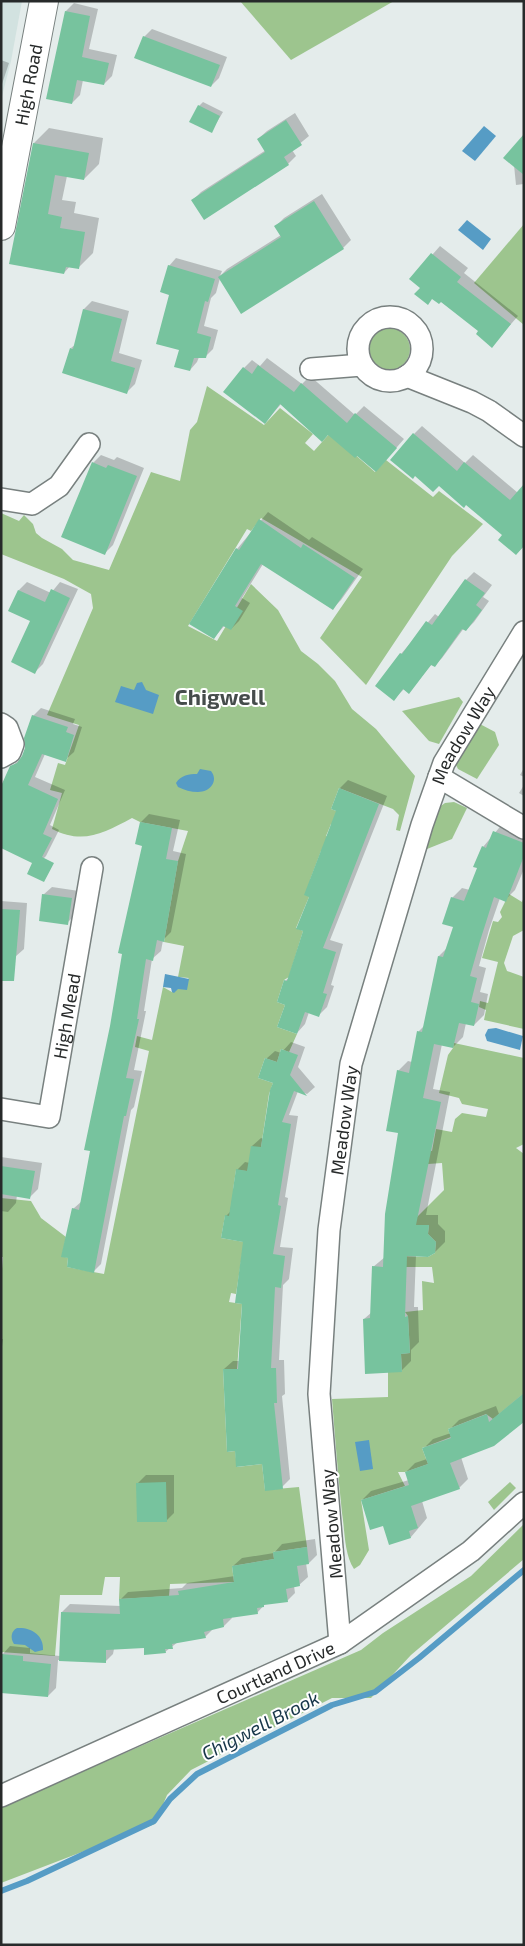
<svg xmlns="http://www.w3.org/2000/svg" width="525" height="1946" font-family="'Exo 2',sans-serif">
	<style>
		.built { fill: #d2e2e0 }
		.green { fill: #9dc58e }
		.water { fill: #569cc5 }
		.shadow { fill: #0003 }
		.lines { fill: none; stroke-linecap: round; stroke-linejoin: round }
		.stream { stroke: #569cc5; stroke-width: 6 }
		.building { fill: #77c39e }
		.minor-casing { stroke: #78807f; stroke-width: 24 }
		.major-casing { stroke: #78807f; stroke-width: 30 }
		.minor { stroke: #fff; stroke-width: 21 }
		.major { stroke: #fff; stroke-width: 28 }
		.labels { text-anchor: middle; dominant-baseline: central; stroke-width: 4; stroke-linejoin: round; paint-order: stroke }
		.street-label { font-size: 18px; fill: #272a2a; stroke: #fff }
		.water-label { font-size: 19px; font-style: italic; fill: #173649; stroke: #fff }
		.district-label { font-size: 22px; font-weight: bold; fill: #454c4b; stroke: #fff }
	</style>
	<rect width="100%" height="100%" fill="#e4eceb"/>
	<path class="built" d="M 1,1 L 22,1 L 11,61 L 1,100 Z"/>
	<g class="green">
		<path d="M 240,1 L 394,1 L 291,60 Z"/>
		<path d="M 524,224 L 524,325 L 474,283 Z"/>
		<circle cx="389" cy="349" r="21"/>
		<path d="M 207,386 L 264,425 L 280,408 L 313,434 L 305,443 L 314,451 L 330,433 L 375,472 L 386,460 L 433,497 L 439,491 L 483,524 L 452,556 L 366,685 L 320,638 L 362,577 L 261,518 L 251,531 L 247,529 L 188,626 L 217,641 L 251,584 L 278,610 L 301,651 L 318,664 L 335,681 L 352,709 L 376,729 L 415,776 L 400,831 L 396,830 L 399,815 L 393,809 L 339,788 L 331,809 L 349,816 L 344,829 L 331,824 L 326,836 L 344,843 L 321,851 L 310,880 L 309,897 L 296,928 L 303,931 L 289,977 L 284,980 L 277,1002 L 285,1005 L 277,1027 L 297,1034 L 289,1052 L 281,1049 L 277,1062 L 265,1058 L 258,1078 L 273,1083 L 269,1094 L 261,1147 L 247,1171 L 236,1170 L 233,1190 L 239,1192 L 233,1216 L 225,1216 L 221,1238 L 244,1242 L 236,1294 L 231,1293 L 229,1302 L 242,1304 L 237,1369 L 223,1369 L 227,1452 L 235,1451 L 237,1467 L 262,1464 L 265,1490 L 299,1487 L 307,1547 L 273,1552 L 274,1559 L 232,1566 L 234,1582 L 170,1584 L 169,1596 L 119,1599 L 120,1577 L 105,1577 L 102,1595 L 60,1595 L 55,1656 L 1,1652 L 1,1281 L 3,1257 L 1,1257 L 1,1198 L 31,1201 L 41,1218 L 66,1237 L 62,1256 L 68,1258 L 67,1267 L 104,1274 L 149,1051 L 135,1047 L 137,1036 L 152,1040 L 163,987 L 172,992 L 189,978 L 178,977 L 184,946 L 164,942 L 178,861 L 188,831 L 140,822 L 132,818 C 104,833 83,845 52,829 L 62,793 L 50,790 L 58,763 L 65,765 L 79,725 L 47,715 L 93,608 L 91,594 L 64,579 L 1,554 L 1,513 L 19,521 L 24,515 L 33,524 L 36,533 L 42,538 L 62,549 L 73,560 L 109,570 L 151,472 L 180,481 L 190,430 L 197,422 Z"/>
		<path d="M 459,697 L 463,702 L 439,744 L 429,741 L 402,711 Z"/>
		<path d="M 478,723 L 495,732 L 499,745 L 477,779 L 458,769 L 454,761 Z"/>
		<path d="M 454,802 L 467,808 L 452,839 L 427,849 L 426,845 L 438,808 L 445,803 Z"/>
		<path d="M 509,894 L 522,902 L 524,897 L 524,930 L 513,936 L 504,963 L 507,971 L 524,977 L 524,1029 L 484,1020 L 486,1010 L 479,1007 L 480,1001 L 488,1003 L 498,962 L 482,958 L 493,921 L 498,922 L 502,917 L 500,912 Z"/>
		<path d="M 454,1043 L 524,1058 L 524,1144 L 516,1148 L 524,1154 L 524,1393 L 493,1419 L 486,1414 L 448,1429 L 451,1437 L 422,1448 L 428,1464 L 405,1472 L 398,1472 L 405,1486 L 361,1500 L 369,1550 L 360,1565 L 354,1569 C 344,1554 345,1531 342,1513 C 338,1475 335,1437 332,1399 L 388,1397 L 388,1372 L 402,1372 L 401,1354 L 410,1353 L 408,1316 L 405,1312 L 423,1310 L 422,1281 L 434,1283 L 432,1267 L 397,1267 L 396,1256 L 428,1257 L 435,1253 L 436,1242 L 428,1234 L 429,1225 L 415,1225 L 415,1219 L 444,1190 L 442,1163 L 428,1164 L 414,1147 L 432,1151 L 436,1129 L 452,1132 L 455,1119 L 462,1113 L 486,1117 L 488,1109 L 462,1104 L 459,1098 L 439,1093 L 448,1055 L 453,1048 Z"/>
		<path d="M 510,1482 L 516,1488 L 494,1510 L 488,1502 Z"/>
		<path d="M 524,1524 L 524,1559 L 411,1655 L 371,1698 L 332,1698 L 191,1770 L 167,1795 L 155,1824 L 1,1883 L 1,1807 L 361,1650 L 383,1633 L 471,1576 Z"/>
	</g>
	<g class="water">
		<path d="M 484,126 L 496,136 L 475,161 L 462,151 Z"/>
		<path d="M 467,220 L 491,239 L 483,250 L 458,230 Z"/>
		<path d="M 142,682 L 146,690 L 159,695 L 153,714 L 115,702 L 121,686 L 134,690 L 137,683 Z"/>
		<path d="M 200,769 L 211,771 C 219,781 210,792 198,792 C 191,792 184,790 178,787 L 176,783 C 181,775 189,774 197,774 Z"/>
		<path d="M 165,974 L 189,979 L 187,990 L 178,989 L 174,993 L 172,992 L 171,988 L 163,987 Z"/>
		<path d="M 496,1028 L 523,1036 L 520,1050 L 487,1041 L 485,1035 L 488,1029 Z"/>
		<path d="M 369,1440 L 373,1469 L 360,1471 L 355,1442 Z"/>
		<path d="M 17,1628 C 31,1627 44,1635 43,1650 L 35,1652 L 25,1645 L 14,1644 C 10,1638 11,1631 17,1628 Z"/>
	</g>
	<g class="shadow">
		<path d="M 74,3 L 98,9 L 89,49 L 117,55 L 112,76 L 104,84 L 83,80 L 80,95 L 72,103 L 66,11 Z"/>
		<path d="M 152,29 L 227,57 L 219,78 L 211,86 L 144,37 Z"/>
		<path d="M 1,60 L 9,63 L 1,87 Z"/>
		<path d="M 203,102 L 223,112 L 211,132 L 199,106 Z"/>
		<path d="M 295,113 L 309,136 L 292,150 L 296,156 L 288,164 L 193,200 L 201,192 L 266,150 L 258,139 L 267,131 Z"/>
		<path d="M 49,128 L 103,138 L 99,164 L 84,179 L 67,176 L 62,200 L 76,202 L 74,213 L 99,218 L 93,253 L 78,268 L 70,266 L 64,273 L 11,263 L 34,143 Z"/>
		<path d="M 524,136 L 524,184 L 516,185 L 514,165 Z"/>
		<path d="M 322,194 L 351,240 L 343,248 L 220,278 L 216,293 L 211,298 L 204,326 L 218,330 L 213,349 L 205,357 L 199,357 L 197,362 L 190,370 L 180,350 L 171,294 L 169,266 L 176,258 L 222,271 L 220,276 L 227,269 L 281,235 L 276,226 L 284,218 Z"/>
		<path d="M 440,246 L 468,268 L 464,273 L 518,316 L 492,346 L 480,331 L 411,279 Z"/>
		<path d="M 92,301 L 129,311 L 119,353 L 142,360 L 135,384 L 127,392 L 71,348 L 76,344 L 84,309 Z"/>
		<path d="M 267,358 L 302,384 L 310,376 L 355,415 L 364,406 L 404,439 L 384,462 L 328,434 L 281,404 L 265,422 L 244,368 L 252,360 L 260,366 Z"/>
		<path d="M 422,426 L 465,463 L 473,455 L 518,493 L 524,486 L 524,546 L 516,554 L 504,535 L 414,434 Z"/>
		<path d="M 101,455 L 114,460 L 117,457 L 144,468 L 113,545 L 105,553 L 93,463 Z"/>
		<path d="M 268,512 L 309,540 L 312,537 L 363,569 L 341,600 L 333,608 L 263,564 L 242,598 L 250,603 L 239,621 L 231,629 L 225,625 L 214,638 L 237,549 Z"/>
		<path d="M 474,572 L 492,585 L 483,597 L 489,601 L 474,622 L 466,630 L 464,628 L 442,658 L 434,666 L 432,664 L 409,692 L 404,689 L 394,699 L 401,654 L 435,614 L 439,617 L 466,580 Z"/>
		<path d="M 27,582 L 51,593 L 60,582 L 78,589 L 43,664 L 35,672 L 32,621 L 10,611 L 19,590 Z"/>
		<path d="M 41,708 L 75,719 L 73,724 L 82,727 L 74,752 L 65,760 L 45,754 L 35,777 L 65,790 L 50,825 L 59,830 L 46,856 L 38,864 L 11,767 L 23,757 L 33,716 Z"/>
		<path d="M 524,768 L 524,777 L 520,775 Z"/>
		<path d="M 348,780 L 387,796 L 330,940 L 343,944 L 331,985 L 334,986 L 327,1007 L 319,1015 L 309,1012 L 305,1024 L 297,1033 L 286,1004 L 285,981 L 290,977 L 304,930 L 310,896 L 338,810 L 332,808 L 340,788 Z"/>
		<path d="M 524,785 L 524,796 L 519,793 Z"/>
		<path d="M 149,814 L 180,820 L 173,851 L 186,854 L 171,932 L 163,940 L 161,951 L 152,959 L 144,1011 L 146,1011 L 134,1070 L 142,1071 L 134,1107 L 131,1110 L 101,1264 L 93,1272 L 73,1209 L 82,1201 L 143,845 L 141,822 Z"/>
		<path d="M 504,822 L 524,829 L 524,869 L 515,890 L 505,900 L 500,898 L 489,930 L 479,966 L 486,968 L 480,992 L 488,994 L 484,1015 L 474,1025 L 466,1023 L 463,1037 L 453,1047 L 442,1044 L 433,1089 L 450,1092 L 426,1215 L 438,1215 L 438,1224 L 445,1231 L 445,1242 L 435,1252 L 416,1255 L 414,1307 L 418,1307 L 419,1342 L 411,1350 L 411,1361 L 401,1371 L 364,1319 L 372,1312 L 373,1267 L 385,1257 L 400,1132 L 398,1071 L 408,1061 L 412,1062 L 419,1031 L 424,1026 L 439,956 L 447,948 L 455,926 L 452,898 L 462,888 L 470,890 L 478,867 L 483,847 Z"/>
		<path d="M 52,887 L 79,891 L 75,915 L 67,923 L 43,895 Z"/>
		<path d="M 1,901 L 27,903 L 24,949 L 15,957 L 1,956 Z"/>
		<path d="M 291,1042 L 305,1047 L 298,1067 L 315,1087 L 307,1094 L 298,1091 L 289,1115 L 298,1116 L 285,1197 L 288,1198 L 280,1247 L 293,1248 L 289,1279 L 283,1285 L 279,1360 L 284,1360 L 285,1394 L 282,1396 L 290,1479 L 282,1487 L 263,1463 L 224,1369 L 233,1361 L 240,1361 L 245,1241 L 226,1216 L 230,1212 L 237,1170 L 245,1162 L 250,1163 L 252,1146 L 261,1138 L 264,1139 L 275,1082 L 266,1059 L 275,1051 L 281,1053 Z"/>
		<path d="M 1,1157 L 42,1163 L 38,1189 L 30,1197 L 17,1195 L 16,1203 L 8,1212 L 1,1211 Z"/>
		<path d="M 1,1339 L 3,1339 L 1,1354 Z"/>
		<path d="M 524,1393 L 524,1420 L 461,1457 L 468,1479 L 459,1488 L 422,1501 L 427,1518 L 411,1537 L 384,1525 L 362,1500 L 371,1491 L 409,1480 L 406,1472 L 415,1463 L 427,1459 L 424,1448 L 433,1439 L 451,1433 L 450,1429 L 459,1420 L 496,1406 L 499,1414 Z"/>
		<path d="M 146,1475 L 174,1475 L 174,1513 L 166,1521 L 138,1483 Z"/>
		<path d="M 315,1539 L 317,1555 L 309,1563 L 306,1563 L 308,1577 L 299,1585 L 294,1586 L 295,1593 L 287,1601 L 266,1603 L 257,1613 L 231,1616 L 232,1618 L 224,1626 L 213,1629 L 205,1637 L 178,1642 L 165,1652 L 145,1646 L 114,1649 L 113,1654 L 105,1662 L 58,1660 L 56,1688 L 48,1696 L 2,1655 L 10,1646 L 30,1648 L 30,1653 L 60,1656 L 62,1612 L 70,1604 L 121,1606 L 120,1600 L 128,1592 L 182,1588 L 187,1583 L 235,1576 L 233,1566 L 242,1558 L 274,1553 L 282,1544 Z"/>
	</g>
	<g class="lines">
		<path class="stream" d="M 1,1891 L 27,1881 L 154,1821 L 170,1799 L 197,1774 L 332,1705 L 375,1692 L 419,1658 L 524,1570"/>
	</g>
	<g class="building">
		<path d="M 65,11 L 90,16 L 82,57 L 109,63 L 104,85 L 77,80 L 72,104 L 46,99 Z"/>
		<path d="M 143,36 L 220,65 L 211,87 L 134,58 Z"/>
		<path d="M 198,105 L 220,116 L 212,133 L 189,122 Z"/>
		<path d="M 286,120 L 302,145 L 284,157 L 289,165 L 204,220 L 191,200 L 265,152 L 257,139 Z"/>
		<path d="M 524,134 L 524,175 L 503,158 Z"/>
		<path d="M 33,143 L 89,153 L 84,180 L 55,175 L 48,214 L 62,217 L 60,228 L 85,232 L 79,269 L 66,267 L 64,274 L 9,264 Z"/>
		<path d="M 314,201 L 344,249 L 241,314 L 218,277 L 281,237 L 274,226 Z"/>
		<path d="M 431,253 L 461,277 L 457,282 L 511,324 L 492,348 L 476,334 L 478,331 L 441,302 L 439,304 L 432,299 L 428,305 L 414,294 L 420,288 L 409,279 Z"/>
		<path d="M 168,265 L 215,279 L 208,302 L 205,301 L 197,333 L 211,337 L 206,358 L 194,358 L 190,371 L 174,367 L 179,350 L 156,344 L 169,295 L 160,292 Z"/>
		<path d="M 83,309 L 122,319 L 111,361 L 135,368 L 127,394 L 62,373 L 70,348 L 73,349 Z"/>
		<path d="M 258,365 L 294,392 L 301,383 L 347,423 L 355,413 L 397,448 L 376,472 L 357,456 L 355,458 L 328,435 L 322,442 L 280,404 L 265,424 L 223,392 L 243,367 L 252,374 Z"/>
		<path d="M 413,433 L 457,471 L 464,462 L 510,500 L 524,484 L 524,546 L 516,555 L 498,540 L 502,535 L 466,505 L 464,508 L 439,486 L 433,492 L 415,476 L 413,479 L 390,460 Z"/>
		<path d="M 92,462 L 106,468 L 108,465 L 137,476 L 105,555 L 61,537 Z"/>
		<path d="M 259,519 L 301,548 L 303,544 L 355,578 L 333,610 L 261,564 L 235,606 L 243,611 L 231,630 L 223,626 L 214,639 L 189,624 L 236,548 L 239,550 Z"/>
		<path d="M 465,579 L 485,593 L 476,605 L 482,610 L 466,631 L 462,629 L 435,667 L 431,665 L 409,694 L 403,689 L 394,701 L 375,686 L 400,653 L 402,654 L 426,621 L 432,625 Z"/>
		<path d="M 51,589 L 70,598 L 35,674 L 11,662 L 30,621 L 8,611 L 18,590 L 45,602 Z"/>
		<path d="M 32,715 L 68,727 L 66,732 L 74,735 L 66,762 L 42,754 L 28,785 L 58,799 L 43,834 L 52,838 L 42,857 L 54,863 L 44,882 L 27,874 L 32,863 L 1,848 L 1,786 L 10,766 L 17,763 L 22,756 L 25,748 L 24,738 Z"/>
		<path d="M 339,788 L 379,804 L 323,948 L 336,952 L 323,993 L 327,994 L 319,1017 L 305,1012 L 297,1034 L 277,1027 L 285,1005 L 277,1002 L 284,980 L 287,981 L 303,931 L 296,929 L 309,897 L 304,895 L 336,811 L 331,809 Z"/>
		<path d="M 140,822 L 172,828 L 166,859 L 178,861 L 164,942 L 157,940 L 153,961 L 146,959 L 137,1019 L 139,1019 L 126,1078 L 134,1079 L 126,1116 L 124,1116 L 94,1273 L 67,1267 L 68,1258 L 61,1257 L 72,1208 L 79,1210 L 90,1151 L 84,1150 L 110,1026 L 122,954 L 118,953 L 142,846 L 135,844 Z"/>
		<path d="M 493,831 L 524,843 L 524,856 L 506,902 L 494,897 L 480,941 L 470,976 L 477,978 L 471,1002 L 479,1004 L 474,1026 L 459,1023 L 453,1048 L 434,1044 L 423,1098 L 441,1102 L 416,1225 L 429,1225 L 428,1234 L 436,1242 L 435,1253 L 428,1257 L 407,1256 L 405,1317 L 408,1316 L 410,1353 L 401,1354 L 402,1372 L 365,1374 L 363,1319 L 370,1318 L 372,1266 L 383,1267 L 385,1214 L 398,1133 L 386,1131 L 397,1070 L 409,1073 L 417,1031 L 422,1032 L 438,956 L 443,957 L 453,927 L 442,924 L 451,897 L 464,901 L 477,868 L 473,867 L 482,846 L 486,848 Z"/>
		<path d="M 42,894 L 72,898 L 68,925 L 39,921 Z"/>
		<path d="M 1,909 L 20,910 L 14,981 L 1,981 Z"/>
		<path d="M 281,1049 L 298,1055 L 290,1075 L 307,1096 L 294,1091 L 282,1122 L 291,1124 L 278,1205 L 281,1206 L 273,1254 L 285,1256 L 281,1288 L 275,1287 L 271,1368 L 276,1368 L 277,1403 L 274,1403 L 283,1489 L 265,1491 L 262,1464 L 236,1467 L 235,1451 L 227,1452 L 223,1369 L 238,1369 L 242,1304 L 235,1303 L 243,1242 L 221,1238 L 225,1215 L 229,1216 L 236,1169 L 247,1171 L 251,1146 L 261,1147 L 270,1090 L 273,1083 L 258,1078 L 265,1058 L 277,1062 Z"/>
		<path d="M 1,1166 L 35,1171 L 30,1199 L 1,1194 Z"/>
		<path d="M 524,1393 L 524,1422 L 494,1446 L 450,1463 L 460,1489 L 411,1506 L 418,1528 L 409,1531 L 411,1538 L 389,1545 L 383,1526 L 370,1530 L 361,1500 L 409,1485 L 405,1472 L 428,1464 L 422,1448 L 451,1438 L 448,1429 L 487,1414 L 489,1422 Z"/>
		<path d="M 166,1482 L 167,1522 L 137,1522 L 136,1483 Z"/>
		<path d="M 307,1547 L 309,1564 L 297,1566 L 300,1586 L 286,1589 L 288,1602 L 264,1605 L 264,1607 L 257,1608 L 258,1614 L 223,1619 L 224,1627 L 204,1632 L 206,1638 L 172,1644 L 173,1649 L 165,1649 L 166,1653 L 144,1655 L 144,1648 L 106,1650 L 106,1663 L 59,1661 L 61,1612 L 120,1614 L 119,1599 L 179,1595 L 178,1591 L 234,1582 L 232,1566 L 274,1559 L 273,1552 Z"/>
		<path d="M 1,1654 L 23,1656 L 23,1661 L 51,1664 L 48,1697 L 1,1693 Z"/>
	</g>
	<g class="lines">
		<defs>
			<g id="minor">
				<circle cx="390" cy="349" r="32"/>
				<path d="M 311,369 L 362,365"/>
				<path d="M 407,376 L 472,402 L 489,411 L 524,436"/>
				<path d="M 1,499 L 32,504 L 59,486 L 89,444"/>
				<path d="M 1,724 L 7,728 L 13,744 L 10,752 L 1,757"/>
				<path d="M 439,777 L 524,828"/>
				<path id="s1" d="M 1,1109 L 49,1117 L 92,868"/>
				<path id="s2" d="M 340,1643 L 319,1394 L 329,1230 L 351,1064 L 422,825 L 444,763 L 524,632"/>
				<path id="s3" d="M 1,1796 L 340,1643 L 471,1551 L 524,1503"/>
			</g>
			<g id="major">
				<path id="s4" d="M 1,226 L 44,1"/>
			</g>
		</defs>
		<use href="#minor" class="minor-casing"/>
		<use href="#major" class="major-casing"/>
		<use href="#minor" class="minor"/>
		<use href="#major" class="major"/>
	</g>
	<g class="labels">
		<g class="street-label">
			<text stroke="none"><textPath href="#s4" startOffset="144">High Road</textPath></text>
			<text stroke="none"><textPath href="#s2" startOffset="930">Meadow Way</textPath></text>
			<text stroke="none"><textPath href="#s1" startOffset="151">High Mead</textPath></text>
			<text stroke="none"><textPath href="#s2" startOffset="525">Meadow Way</textPath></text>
			<text transform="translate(331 1524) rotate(-95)">Meadow Way</text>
			<text stroke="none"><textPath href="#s3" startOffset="301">Courtland Drive</textPath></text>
		</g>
		<g class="water-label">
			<text transform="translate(260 1725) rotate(-27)">Chigwell Brook</text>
		</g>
		<g class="district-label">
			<text x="220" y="696">Chigwell</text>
		</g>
	</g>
	<rect width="525" height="1946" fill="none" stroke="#272a2a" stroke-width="5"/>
</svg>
